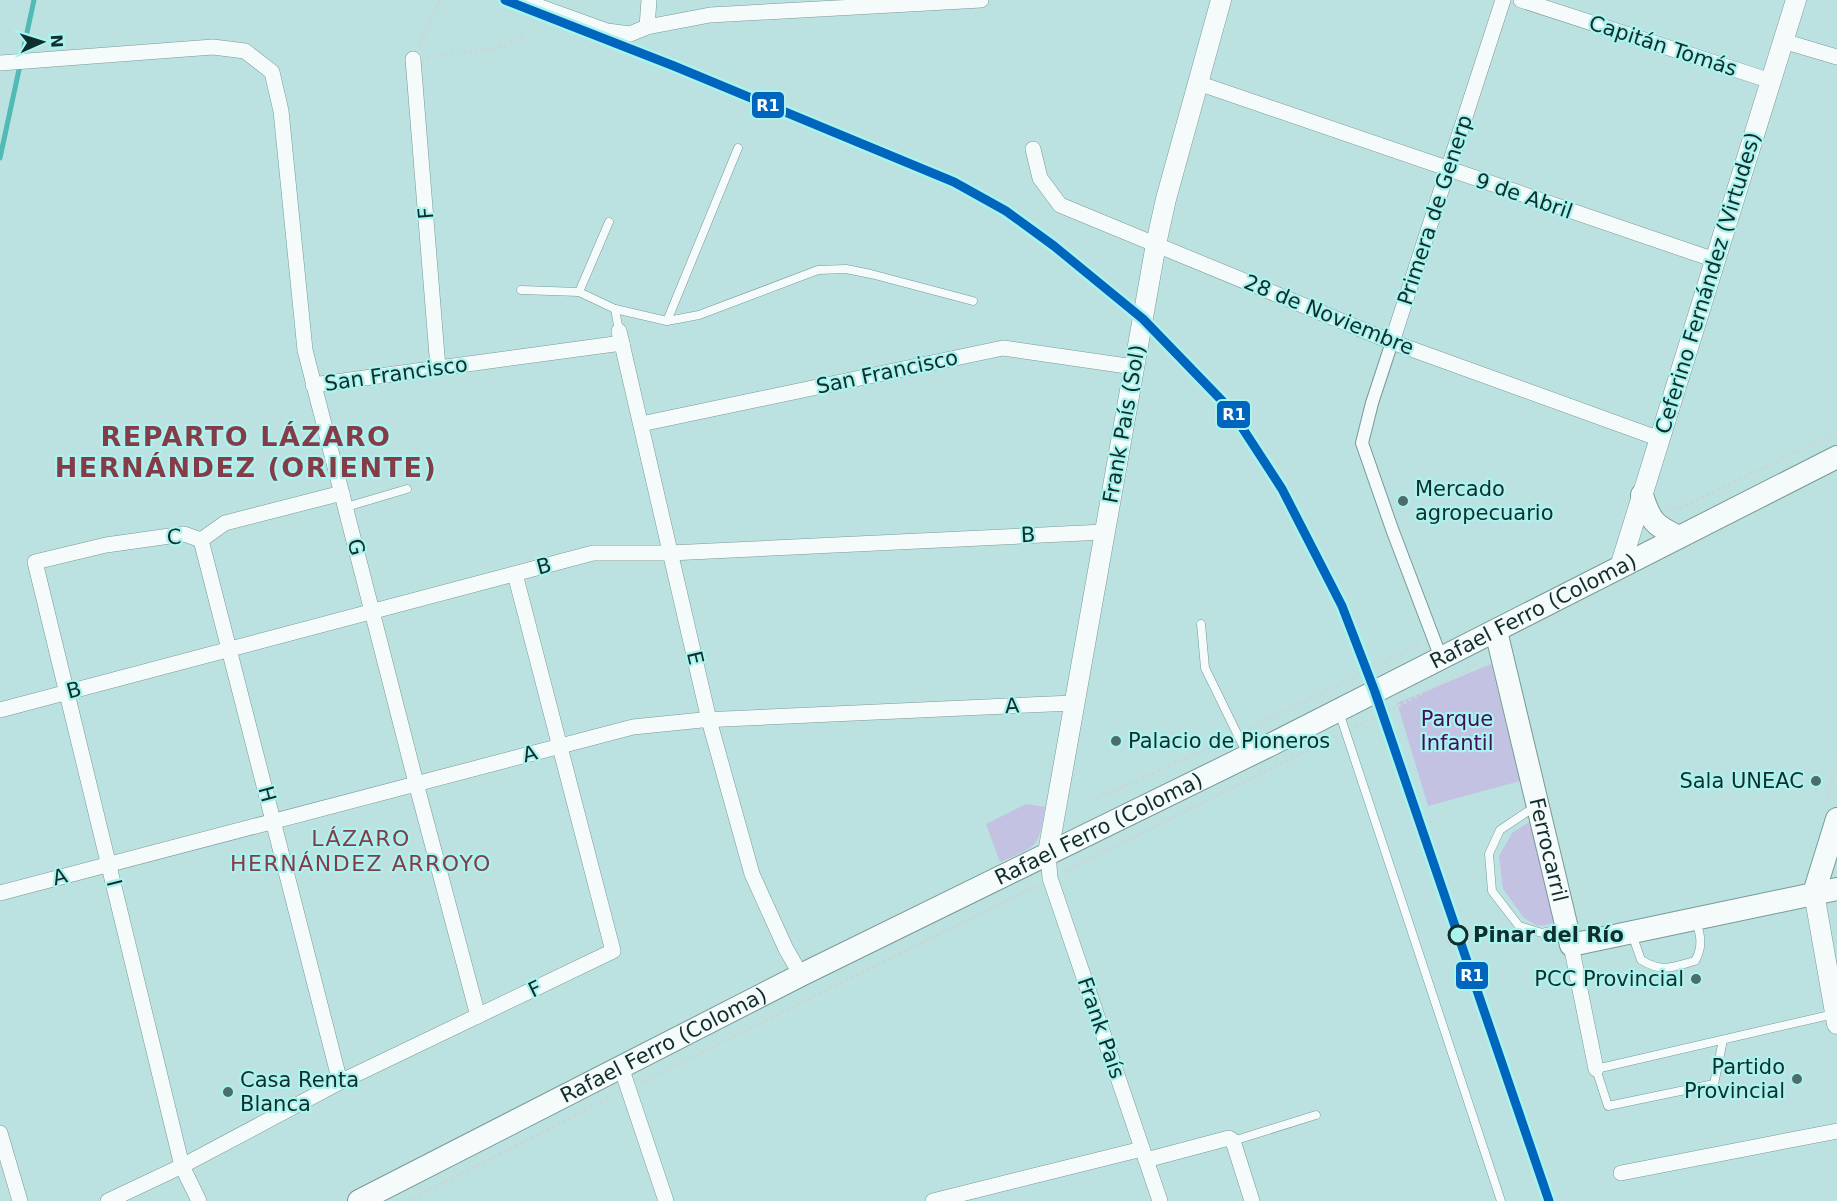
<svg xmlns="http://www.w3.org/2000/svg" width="1837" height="1201" font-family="'DejaVu Sans',sans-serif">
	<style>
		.green { fill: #c3c2e2 }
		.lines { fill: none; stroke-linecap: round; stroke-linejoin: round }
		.stream { stroke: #52bab6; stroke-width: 5 }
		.service-casing { stroke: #799997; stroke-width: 9 }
		.pedestrian-casing { stroke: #799997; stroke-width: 14 }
		.minor-casing { stroke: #799997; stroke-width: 16 }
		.tertiary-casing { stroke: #799997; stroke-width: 21 }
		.secondary-casing { stroke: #799997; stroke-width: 24 }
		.path { stroke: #c9d7d6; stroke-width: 3; stroke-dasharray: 3 3; stroke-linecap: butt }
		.service { stroke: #f5fbfa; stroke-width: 8 }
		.pedestrian { stroke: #f5fbfa; stroke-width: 12 }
		.minor { stroke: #f5fbfa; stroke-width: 15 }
		.tertiary { stroke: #f5fbfa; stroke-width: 20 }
		.secondary { stroke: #f5fbfa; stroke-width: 22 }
		.rail-1-casing { stroke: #aaf3ee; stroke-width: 14 }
		.rail-1 { stroke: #0065bd; stroke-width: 9 }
		.poi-dot { fill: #4b6d6b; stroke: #aaf3ee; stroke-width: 2 }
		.stop-dot { fill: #aaf3ee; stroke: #0f2e2c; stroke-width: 3 }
		.labels { text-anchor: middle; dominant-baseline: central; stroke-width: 4.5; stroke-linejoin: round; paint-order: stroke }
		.street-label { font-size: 21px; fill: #0f2e2c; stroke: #aaf3ee }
		.poi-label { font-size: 21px; fill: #0f2e2c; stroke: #aaf3ee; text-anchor: start }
		.park-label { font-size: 21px; fill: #410d5c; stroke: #aaf3ee }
		.stop-label { font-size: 21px; font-weight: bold; fill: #0f2e2c; stroke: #aaf3ee; text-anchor: start }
		.neighbourhood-label { font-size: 22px; letter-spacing: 1.5px; fill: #843c49; stroke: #aaf3ee }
		.district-label { font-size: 27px; font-weight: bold; letter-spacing: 1.5px; fill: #843c49; stroke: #aaf3ee }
		.line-badge { stroke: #aaf3ee; stroke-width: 2 }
		.badge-label { font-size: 16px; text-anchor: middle; font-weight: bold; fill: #fff }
	</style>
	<rect width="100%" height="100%" fill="#bbe2e0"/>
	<g class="green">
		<path d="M 1491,664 L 1520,781 L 1428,806 L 1397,703 Z"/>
		<path d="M 1026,804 L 1045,807 C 1038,850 1038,845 1000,862 L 986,824 Z"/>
		<path d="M 1532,820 L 1558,923 L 1538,926 L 1524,918 L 1503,889 L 1499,856 L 1512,833 Z"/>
	</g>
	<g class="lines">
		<path class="stream" d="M 0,158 L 34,0"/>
		<defs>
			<g id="service">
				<path d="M 521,290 L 579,292 L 615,309 L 667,321 L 699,315 L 818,270 L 846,269 L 871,274 L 973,301"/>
				<path d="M 579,292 L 609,222"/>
				<path d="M 615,309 L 619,331"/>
				<path d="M 667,321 L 738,148"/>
				<path d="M 346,507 L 407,489"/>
				<path d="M 1201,624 L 1205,668 L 1247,754"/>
				<path d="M 1339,712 L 1501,1201"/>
				<path d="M 1536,806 L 1500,830 L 1489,854 L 1492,891 L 1519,926 L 1542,933 L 1564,928"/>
				<path d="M 1632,934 L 1641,960 C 1663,973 1672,967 1695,961 C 1703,947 1701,936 1696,921"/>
				<path d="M 1723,1040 L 1714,1084 L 1608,1106 L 1596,1069 L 1834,1014"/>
				<path d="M 1233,1141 L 1316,1115"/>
			</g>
			<path id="pedestrian" d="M 1392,342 L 1372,403 L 1362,443 L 1392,529 L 1441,658"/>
			<g id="minor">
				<path d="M 521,0 L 607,31 L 630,34 L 647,27 L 710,15 L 981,0"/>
				<path d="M 1521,0 L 1771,81"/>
				<path d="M 647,27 L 649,0"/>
				<path d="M 1783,41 L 1837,57"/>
				<path d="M 413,59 L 438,368"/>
				<path d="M 0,63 L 213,47 L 245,51 L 272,72 L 281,111 L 305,350 L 416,783 L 478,1016"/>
				<path d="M 1198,83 L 1715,260"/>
				<path d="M 1033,149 L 1040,178 L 1060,205 L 1392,342 L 1660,439"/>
				<path d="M 619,331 L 709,720 L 752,874 L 786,949 L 801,975"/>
				<path d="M 1392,342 L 1503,0"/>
				<path d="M 313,385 L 622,343"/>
				<path d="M 641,424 L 1003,348 L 1134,367"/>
				<path d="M 201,540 L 340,1082"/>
				<path d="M 201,540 L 225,523 L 342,493"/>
				<path d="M 0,710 L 593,553 L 670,553 L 1104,532"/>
				<path d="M 1048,853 L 1050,878 L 1160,1201"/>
				<path d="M 0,893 L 633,727 L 702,720 L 1073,703"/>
				<path d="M 1571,945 L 1596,1069"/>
				<path d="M 621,1067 L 666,1201"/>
				<path d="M 0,1133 L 20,1201"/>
				<path d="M 1146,1160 L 1229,1138 L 1233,1141 L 1252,1201"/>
				<path d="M 1621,1173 L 1837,1131"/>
				<path d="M 108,1201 L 182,1166 L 340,1082 L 613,951 L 515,574"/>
				<path d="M 199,1201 L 182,1166 L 35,562 L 106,545 L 184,534 L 201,540"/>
				<path d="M 933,1201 L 1142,1149"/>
			</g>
			<g id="tertiary">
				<path d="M 1620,567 L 1796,0"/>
				<path d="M 1048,853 L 1156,244 L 1166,199 L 1221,0"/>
				<path d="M 1814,893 L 1837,1024"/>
			</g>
			<g id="secondary">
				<path d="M 1642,495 C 1650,521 1655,526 1679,537"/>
				<path id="s1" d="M 1496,631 L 1571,945 L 1837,889"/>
				<path d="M 1814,893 L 1837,819"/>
				<path id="s2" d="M 359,1201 L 801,975 L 1268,746 L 1837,457"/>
			</g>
		</defs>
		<use href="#service" class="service-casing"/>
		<use href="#pedestrian" class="pedestrian-casing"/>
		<use href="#minor" class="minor-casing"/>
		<use href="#tertiary" class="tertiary-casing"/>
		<use href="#secondary" class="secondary-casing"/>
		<g class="path">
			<path d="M 419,46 L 440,0"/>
			<path d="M 427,57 L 493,49 L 524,37"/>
			<path d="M 1668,507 L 1679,509 L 1837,432"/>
			<path d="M 1355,727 L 1398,706 L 1477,664"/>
			<path d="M 1249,729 L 1420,644"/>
			<path d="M 1825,802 L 1837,764"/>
			<path d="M 1086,803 L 1227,740"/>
			<path d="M 1065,871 L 1336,736"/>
			<path d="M 641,1082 L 1038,885"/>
			<path d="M 408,1201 L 613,1096"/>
		</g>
		<use href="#service" class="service"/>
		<use href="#pedestrian" class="pedestrian"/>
		<use href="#minor" class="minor"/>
		<use href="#tertiary" class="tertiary"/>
		<use href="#secondary" class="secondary"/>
		<defs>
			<path id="rail-1" d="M 505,0 L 674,66 L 954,182 L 1006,211 L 1054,246 L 1143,319 L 1230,409 L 1282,489 L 1342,606 L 1375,692 L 1549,1201"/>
		</defs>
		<use href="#rail-1" class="rail-1-casing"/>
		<use href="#rail-1" class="rail-1"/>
	</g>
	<g class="poi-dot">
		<circle cx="1403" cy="501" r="6"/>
		<circle cx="1116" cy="741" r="6"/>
		<circle cx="1816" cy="781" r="6"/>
		<circle cx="1696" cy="979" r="6"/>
		<circle cx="1797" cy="1079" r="6"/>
		<circle cx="228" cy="1092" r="6"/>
	</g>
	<circle class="stop-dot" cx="1458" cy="935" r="9"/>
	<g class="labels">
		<g class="street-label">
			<text transform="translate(1663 46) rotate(18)">Capitán Tomás</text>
			<text transform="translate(1524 196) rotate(19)">9 de Abril</text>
			<text transform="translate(1435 210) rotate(-72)">Primera de Generp</text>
			<text transform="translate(426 213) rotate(-95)">F</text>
			<text transform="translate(1708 283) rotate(-73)">Ceferino Fernández (Virtudes)</text>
			<text transform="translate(1329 315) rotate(22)">28 de Noviembre</text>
			<text transform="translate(887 372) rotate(-12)">San Francisco</text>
			<text transform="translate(396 374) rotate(-8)">San Francisco</text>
			<text transform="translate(1124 424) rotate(-80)">Frank País (Sol)</text>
			<text transform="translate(1028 535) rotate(-3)">B</text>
			<text transform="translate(174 537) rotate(-2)">C</text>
			<text transform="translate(356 547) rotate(75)">G</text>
			<text transform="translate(544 566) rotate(-15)">B</text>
			<text stroke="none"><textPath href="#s2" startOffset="1314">Rafael Ferro (Coloma)</textPath></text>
			<text transform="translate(695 658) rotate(77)">E</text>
			<text transform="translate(74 690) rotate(-15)">B</text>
			<text transform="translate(1012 706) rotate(-3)">A</text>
			<text transform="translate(530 754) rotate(-15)">A</text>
			<text transform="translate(267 794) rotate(75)">H</text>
			<text stroke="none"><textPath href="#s2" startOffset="828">Rafael Ferro (Coloma)</textPath></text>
			<text stroke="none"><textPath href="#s1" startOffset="225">Ferrocarril</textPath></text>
			<text transform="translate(60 877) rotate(-15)">A</text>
			<text transform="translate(114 883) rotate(76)">I</text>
			<text transform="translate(535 989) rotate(-26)">F</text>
			<text transform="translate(1101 1028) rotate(71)">Frank País</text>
			<text stroke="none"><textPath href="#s2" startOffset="342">Rafael Ferro (Coloma)</textPath></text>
		</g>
		<g class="poi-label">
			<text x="1415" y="489">Mercado<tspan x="1415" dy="24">agropecuario</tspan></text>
			<text x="1128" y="741">Palacio de Pioneros</text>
			<text x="1804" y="781" text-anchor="end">Sala UNEAC</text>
			<text x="1684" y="979" text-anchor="end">PCC Provincial</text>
			<text x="1785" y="1067" text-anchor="end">Partido<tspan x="1785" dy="24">Provincial</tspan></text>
			<text x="240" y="1080">Casa Renta<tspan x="240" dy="24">Blanca</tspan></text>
		</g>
		<g class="park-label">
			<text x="1457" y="719">Parque<tspan x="1457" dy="24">Infantil</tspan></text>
		</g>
		<g class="stop-label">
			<text x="1473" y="935">Pinar del Río</text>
		</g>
		<g class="neighbourhood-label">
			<text x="361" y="838">LÁZARO<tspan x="361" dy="25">HERNÁNDEZ ARROYO</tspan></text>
		</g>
		<g class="district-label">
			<text x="246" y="436">REPARTO LÁZARO<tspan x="246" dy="31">HERNÁNDEZ (ORIENTE)</tspan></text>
		</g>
	</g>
	<g class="line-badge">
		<rect x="751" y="91" width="34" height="28" rx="6" fill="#0065bd"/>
		<rect x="1216" y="400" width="35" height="29" rx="6" fill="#0065bd"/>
		<rect x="1455" y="961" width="34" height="29" rx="6" fill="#0065bd"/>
	</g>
	<g class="badge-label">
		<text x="768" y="111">R1</text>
		<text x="1234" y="420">R1</text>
		<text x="1472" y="981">R1</text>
	</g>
	<g transform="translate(42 42) rotate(87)" stroke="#aaf3ee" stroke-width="4.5" paint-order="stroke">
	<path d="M0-4.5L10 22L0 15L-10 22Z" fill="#0f2e2c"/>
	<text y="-9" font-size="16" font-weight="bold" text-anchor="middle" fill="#0f2e2c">N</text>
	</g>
</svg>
